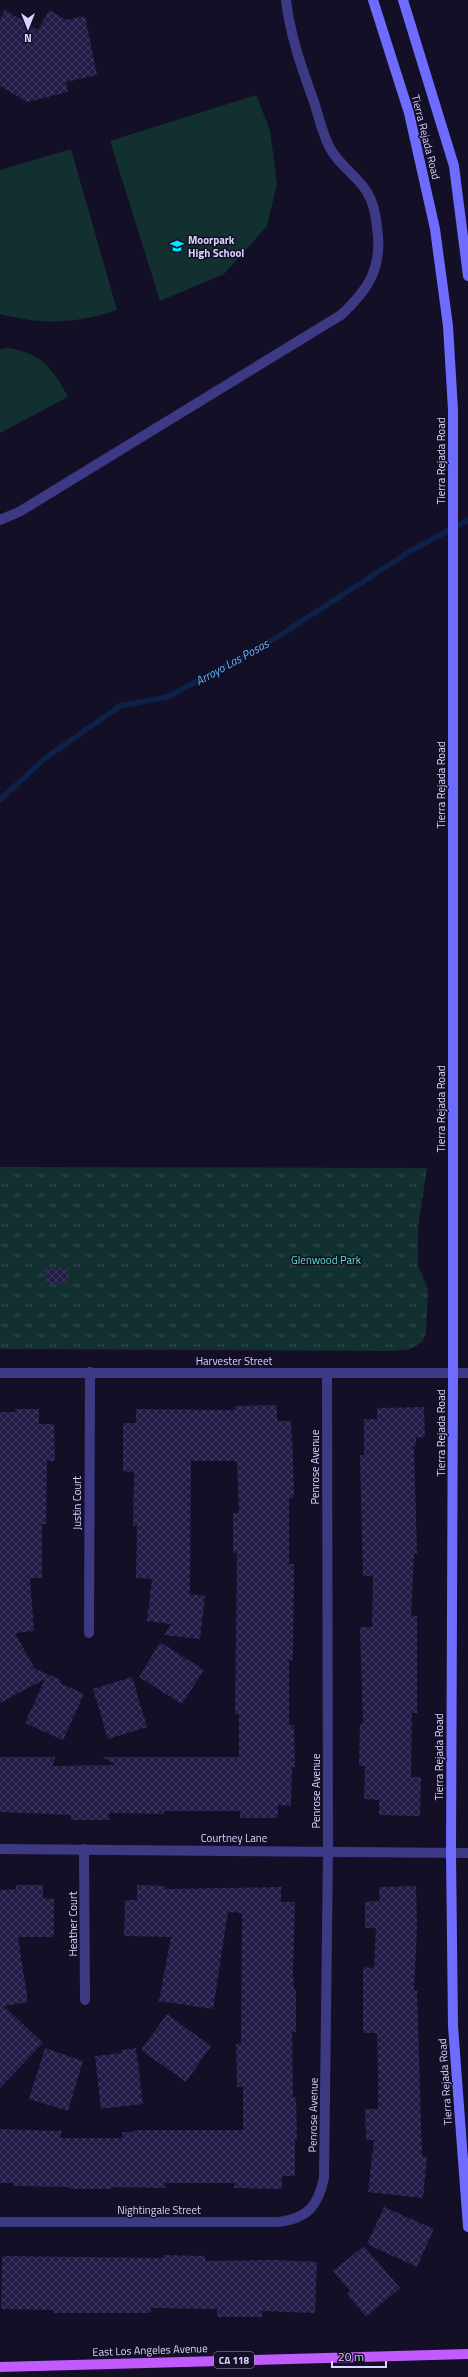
<svg xmlns="http://www.w3.org/2000/svg" width="468" height="2377" font-family="'Titillium Web',sans-serif">
	<style>
		.park { fill: url(#park-tufts) }
		.pitch { fill: #12302f }
		.lines { fill: none; stroke-linecap: round; stroke-linejoin: round }
		.stream { stroke: #0c2248; stroke-width: 5.5 }
		.building { fill: url(#building-cross-hatch) }
		.street { stroke: #3d3a85; stroke-width: 10 }
		.secondary { stroke: #6f6bff; stroke-width: 10 }
		.primary { stroke: #c25bff; stroke-width: 10 }
		.labels { text-anchor: middle; dominant-baseline: central; stroke-width: 3; stroke-linejoin: round; paint-order: stroke }
		.shield { fill: #130f26; stroke: #9e99be; stroke-width: 1 }
		.shield-label { font-size: 10px; font-weight: bold; fill: #d9d4ff }
		.street-label { font-size: 11px; fill: #d9d4ff; stroke: #130f26 }
		.poi-label { font-size: 11px; font-weight: bold; fill: #d9d4ff; stroke: #130f26; text-anchor: start }
		.park-label { font-size: 11px; fill: #5fe0c0; stroke: #130f26 }
		.water-label { font-size: 12px; font-style: italic; fill: #62b6ff; stroke: #130f26 }
	</style>
	<defs>
		<pattern id="park-tufts" width="24" height="20" patternUnits="userSpaceOnUse"><rect width="24" height="20" fill="#12302f"/><path d="M3 7l-1-3M5 7V3M7 7l1-3M15 17l-1-3M17 17v-4M19 17l1-3" fill="none" stroke="#344d4e"/></pattern>
		<pattern id="building-cross-hatch" width="8" height="8" patternUnits="userSpaceOnUse"><rect width="8" height="8" fill="#241b47"/><path d="M0 0l8 8M0 8l8-8" fill="none" stroke="#433b63"/></pattern>
	</defs>
	<rect width="100%" height="100%" fill="#130f26"/>
	<path class="park" d="M 0,1167 L 427,1168 L 418,1227 L 418,1266 L 428,1289 L 426,1332 L 422,1342 L 410,1349 L 394,1351 L 0,1349 Z"/>
	<g class="pitch">
		<path d="M 256,95 L 270,130 L 277,184 L 267,226 L 224,274 L 160,301 L 110,141 Z"/>
		<path d="M 71,149 L 117,310 C 76,324 42,325 0,314 L 0,170 Z"/>
		<path d="M 7,348 C 41,353 52,367 68,397 L 0,433 L 0,349 Z"/>
	</g>
	<g class="lines">
		<path class="stream" d="M 0,800 L 44,759 L 120,706 L 167,697 L 213,673 L 271,641 L 412,550 L 468,520"/>
	</g>
	<g class="building">
		<path d="M 5,10 L 38,30 L 49,10 L 66,20 L 85,16 L 97,75 L 66,82 L 68,92 L 27,102 L 0,86 L 0,19 Z"/>
		<path d="M 67,1268 L 68,1283 L 46,1284 L 45,1269 Z"/>
		<path d="M 277,1405 L 277,1421 L 291,1421 L 293,1458 L 294,1498 L 289,1498 L 289,1564 L 294,1564 L 293,1660 L 289,1660 L 289,1725 L 294,1725 L 295,1767 L 292,1767 L 291,1806 L 278,1805 L 278,1818 L 240,1818 L 240,1811 L 164,1811 L 164,1814 L 109,1813 L 109,1820 L 71,1820 L 71,1815 L 0,1812 L 0,1757 L 56,1757 L 52,1766 L 116,1765 L 102,1757 L 239,1757 L 239,1714 L 235,1714 L 237,1553 L 233,1553 L 233,1513 L 239,1513 L 237,1461 L 191,1461 L 190,1594 L 205,1596 L 200,1639 L 164,1635 L 171,1624 L 147,1621 L 152,1579 L 136,1578 L 137,1526 L 133,1526 L 134,1472 L 123,1471 L 123,1423 L 136,1423 L 136,1409 L 234,1410 L 234,1406 Z"/>
		<path d="M 424,1407 L 425,1437 L 416,1438 L 416,1446 L 414,1446 L 417,1553 L 414,1553 L 411,1616 L 417,1616 L 417,1713 L 412,1713 L 411,1777 L 421,1777 L 420,1816 L 379,1815 L 379,1800 L 364,1799 L 365,1766 L 359,1766 L 360,1724 L 363,1724 L 360,1627 L 372,1627 L 373,1576 L 363,1576 L 360,1455 L 364,1455 L 364,1419 L 377,1419 L 377,1408 Z"/>
		<path d="M 15,1409 L 39,1409 L 39,1424 L 54,1424 L 55,1461 L 47,1461 L 46,1524 L 42,1524 L 42,1578 L 30,1578 L 34,1631 L 15,1633 L 35,1669 L 61,1680 L 60,1683 L 84,1694 L 63,1740 L 25,1723 L 45,1679 L 0,1703 L 0,1412 L 15,1412 Z"/>
		<path d="M 160,1642 L 204,1670 L 182,1704 L 139,1677 Z"/>
		<path d="M 132,1677 L 147,1727 L 108,1739 L 93,1689 Z"/>
		<path d="M 16,1885 L 43,1885 L 43,1898 L 54,1899 L 54,1937 L 18,1937 L 28,2002 L 4,2006 L 43,2043 L 0,2088 L 0,1890 L 16,1889 Z"/>
		<path d="M 137,1885 L 165,1886 L 165,1889 L 281,1887 L 281,1902 L 295,1902 L 293,1972 L 294,1990 L 296,1990 L 296,2032 L 292,2032 L 293,2097 L 296,2097 L 297,2140 L 295,2140 L 295,2176 L 282,2176 L 282,2189 L 234,2188 L 234,2183 L 165,2183 L 165,2188 L 111,2187 L 111,2189 L 69,2189 L 69,2187 L 14,2186 L 14,2183 L 0,2183 L 0,2129 L 62,2131 L 60,2138 L 122,2138 L 122,2132 L 133,2132 L 134,2130 L 243,2130 L 243,2087 L 237,2087 L 236,2044 L 241,2043 L 242,1913 L 228,1912 L 213,2009 L 159,2001 L 171,1937 L 124,1936 L 125,1900 L 137,1900 Z"/>
		<path d="M 416,1886 L 417,1927 L 414,1991 L 417,1991 L 422,2156 L 427,2157 L 423,2198 L 368,2192 L 374,2140 L 366,2140 L 365,2109 L 378,2109 L 378,2077 L 377,2033 L 363,2033 L 363,1967 L 374,1968 L 376,1928 L 365,1928 L 365,1902 L 380,1901 L 379,1887 Z"/>
		<path d="M 167,2014 L 211,2046 L 186,2082 L 141,2050 Z"/>
		<path d="M 45,2048 L 83,2061 L 68,2111 L 29,2099 Z"/>
		<path d="M 136,2048 L 143,2104 L 101,2109 L 95,2056 L 122,2053 L 122,2050 Z"/>
		<path d="M 384,2207 L 434,2229 L 417,2267 L 367,2244 Z"/>
		<path d="M 364,2246 L 400,2288 L 366,2317 L 347,2294 L 350,2291 L 333,2271 Z"/>
		<path d="M 163,2255 L 205,2256 L 205,2261 L 276,2260 L 317,2262 L 315,2313 L 262,2311 L 262,2317 L 217,2317 L 217,2309 L 151,2308 L 151,2313 L 53,2313 L 53,2310 L 1,2309 L 2,2256 L 163,2258 Z"/>
	</g>
	<g class="lines">
		<g class="street">
			<path d="M 0,520 L 19,512 L 341,315 C 369,289 383,267 377,227 C 376,216 373,202 367,192 C 357,175 337,164 329,146 C 322,132 319,117 314,102 C 302,69 290,35 286,0"/>
			<path d="M 0,1373 L 468,1373"/>
			<path d="M 89,1633 L 90,1372"/>
			<path d="M 0,1849 L 468,1853"/>
			<path d="M 84,1849 L 85,2000"/>
			<path d="M 0,2222 L 279,2222 C 308,2218 318,2206 324,2178 L 328,1851 L 327,1373"/>
		</g>
		<g class="secondary">
			<path d="M 373,0 L 409,113 L 435,229 L 448,326 L 453,410 L 453,1373 L 451,1853 L 453,2026 L 468,2227"/>
			<path d="M 403,0 L 454,166 L 468,276"/>
		</g>
		<path class="primary" d="M 0,2367 L 468,2354"/>
	</g>
	<defs>
		<symbol id="school-bare" viewBox="-9 -9 18 18"><path d="M0-5L7-2L0 1L-7-2ZM-4 1L0 2.5L4 1V4Q0 6-4 4Z" fill="#00e5ff" stroke="#130f26" stroke-width="2.5" paint-order="stroke"/></symbol>
	</defs>
	<g fill-rule="evenodd">
		<use href="#school-bare" x="167" y="236" width="20" height="20"/>
	</g>
	<g class="labels">
		<rect class="shield" x="214" y="2352" width="40" height="16" rx="3"/>
		<g class="shield-label">
			<text x="234" y="2360">CA 118</text>
		</g>
		<g class="street-label">
			<text transform="translate(426 137) rotate(76)">Tierra Rejada Road</text>
			<text transform="translate(441 461) rotate(-90)">Tierra Rejada Road</text>
			<text transform="translate(441 785) rotate(-90)">Tierra Rejada Road</text>
			<text transform="translate(441 1109) rotate(-90)">Tierra Rejada Road</text>
			<text x="234" y="1361">Harvester Street</text>
			<text transform="translate(441 1433) rotate(-90)">Tierra Rejada Road</text>
			<text transform="translate(315 1467) rotate(-90)">Penrose Avenue</text>
			<text transform="translate(77 1503) rotate(-90)">Justin Court</text>
			<text transform="translate(439 1757) rotate(-90)">Tierra Rejada Road</text>
			<text transform="translate(316 1791) rotate(-90)">Penrose Avenue</text>
			<text x="234" y="1838">Courtney Lane</text>
			<text transform="translate(73 1924) rotate(-90)">Heather Court</text>
			<text transform="translate(445 2082) rotate(-94)">Tierra Rejada Road</text>
			<text transform="translate(313 2115) rotate(-89)">Penrose Avenue</text>
			<text x="159" y="2210">Nightingale Street</text>
			<text transform="translate(150 2350) rotate(-2)">East Los Angeles Avenue</text>
		</g>
		<g class="poi-label">
			<text x="188" y="240">Moorpark<tspan x="188" dy="13">High School</tspan></text>
		</g>
		<g class="park-label">
			<text x="326" y="1260">Glenwood Park</text>
		</g>
		<g class="water-label">
			<text transform="translate(232 662) rotate(-29)">Arroyo Las Posas</text>
		</g>
	</g>
	<g transform="translate(28 28) rotate(180)" stroke="#130f26" stroke-width="3" paint-order="stroke">
	<path d="M0-3L7 15L0 10L-7 15Z" fill="#d9d4ff"/>
	<text y="-6" font-size="11" font-weight="bold" text-anchor="middle" fill="#d9d4ff">N</text>
	</g>
	<path d="M332 2361v6h54v-6" fill="none" stroke="#d9d4ff" stroke-width="2"/>
	<text x="338" y="2361" font-size="12" fill="#d9d4ff" stroke="#130f26" stroke-width="3" paint-order="stroke">20 m</text>
</svg>
